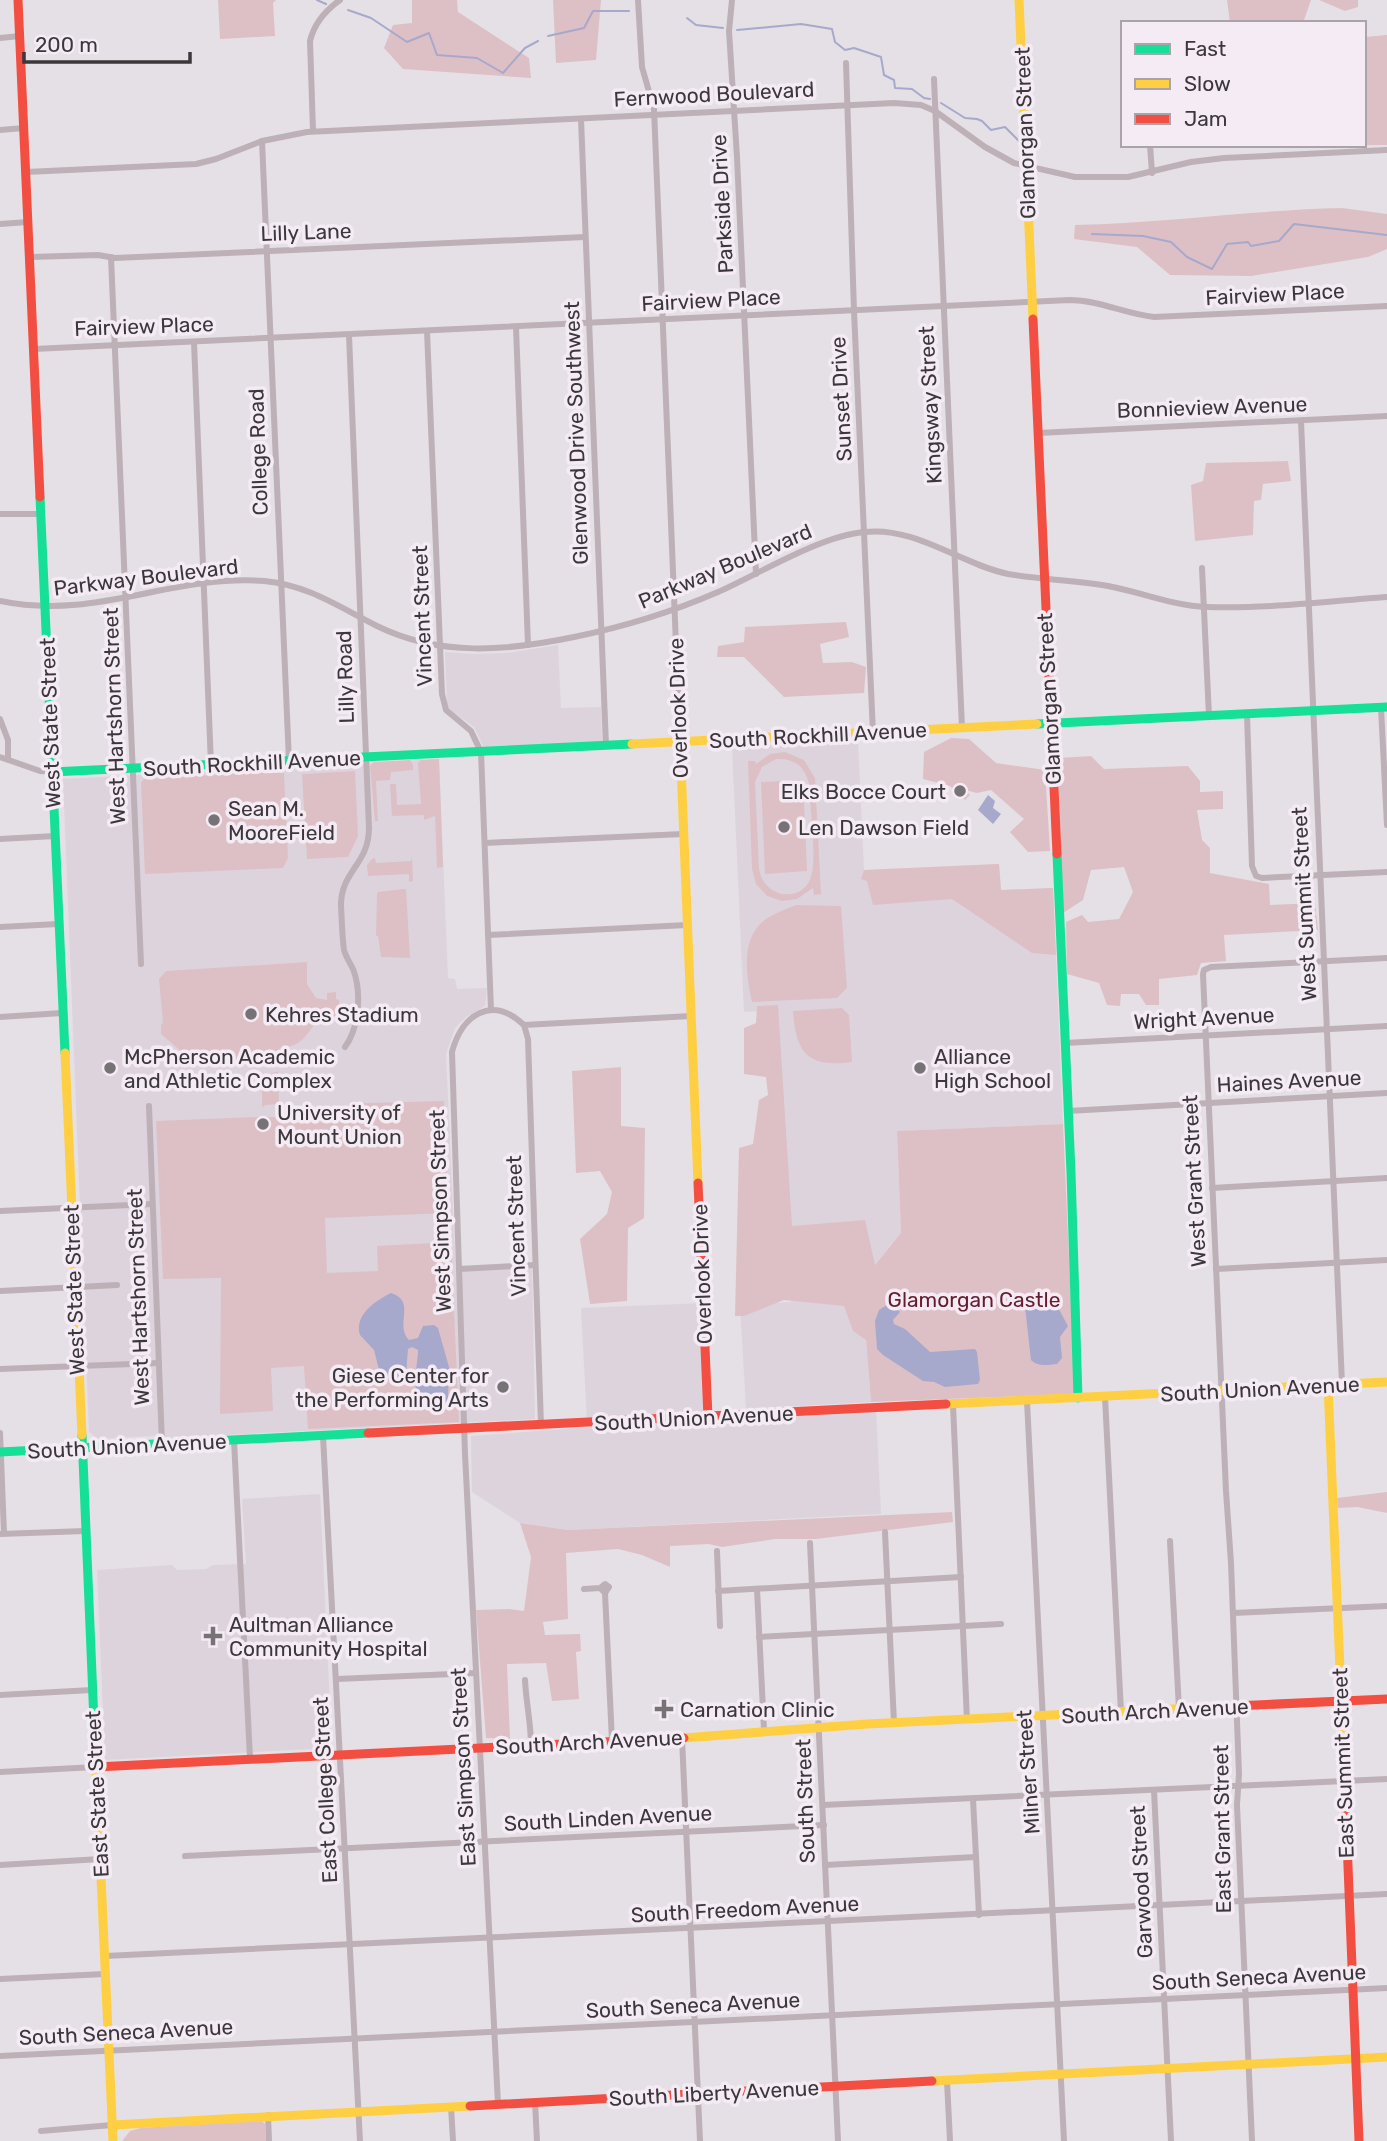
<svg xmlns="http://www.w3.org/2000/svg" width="1387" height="2141" font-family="Rubik,sans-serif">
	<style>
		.built { fill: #ddd3dd }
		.green { fill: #ddc0c5; fill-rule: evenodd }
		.water { fill: #a6a9cc }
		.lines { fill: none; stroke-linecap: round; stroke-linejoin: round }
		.stream { stroke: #a6a9cc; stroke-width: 2 }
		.street { stroke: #beb0b7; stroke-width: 6 }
		.fast { stroke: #16e098; stroke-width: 9 }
		.slow { stroke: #ffcf43; stroke-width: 9 }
		.jam { stroke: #f24e42; stroke-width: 9 }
		.poi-dot { fill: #767276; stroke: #f4ebf4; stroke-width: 2.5 }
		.labels { text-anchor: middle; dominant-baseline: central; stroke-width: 7; stroke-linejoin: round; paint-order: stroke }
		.street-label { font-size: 21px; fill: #3b373b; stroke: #f4ebf4 }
		.poi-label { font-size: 21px; fill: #3b373b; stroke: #f4ebf4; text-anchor: start }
		.park-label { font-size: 21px; fill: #651d2d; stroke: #f4ebf4 }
	</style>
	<rect width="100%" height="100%" fill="#e5e0e5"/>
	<g class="built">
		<path d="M 558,645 L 561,708 L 601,707 L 602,741 L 484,748 L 474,727 L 450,710 L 447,704 L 445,652 L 473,654 L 507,653 Z"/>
		<path d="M 858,742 L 864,870 L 999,864 L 1001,890 L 1053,888 L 1063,1124 L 897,1131 L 901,1233 L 861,1282 L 871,1402 L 746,1409 L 740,1305 L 791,1302 L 791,1289 L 777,1010 L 744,1012 L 732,747 Z"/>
		<path d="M 439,759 L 448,978 L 455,979 L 457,989 L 487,988 L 485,1006 L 466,1017 L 455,1028 L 446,1054 L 456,1271 L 532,1267 L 535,1419 L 168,1438 L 155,1436 L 98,1439 L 89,1432 L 63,779 Z"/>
		<path d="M 704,1303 L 708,1418 L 876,1409 L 881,1514 L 568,1530 L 520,1523 L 472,1492 L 471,1436 L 703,1419 L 587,1423 L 581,1308 Z"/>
		<path d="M 320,1494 L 332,1748 L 105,1760 L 97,1570 L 172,1565 L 177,1570 L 206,1569 L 213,1565 L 246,1564 L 242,1499 Z"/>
	</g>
	<g class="green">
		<path d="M 218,0 L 276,0 L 273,3 L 275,36 L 220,39 Z"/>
		<path d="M 412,0 L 457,0 L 458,12 L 529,58 L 531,78 L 403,69 L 384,48 L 393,25 L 412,23 Z"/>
		<path d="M 553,0 L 601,0 L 596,60 L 556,63 Z"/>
		<path d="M 1227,0 L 1311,0 L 1303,23 L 1230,23 Z"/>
		<path d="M 1319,0 L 1358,0 L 1358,7 L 1345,11 Z"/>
		<path d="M 1387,35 L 1387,145 L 1364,145 L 1364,37 Z"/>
		<path d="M 1342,208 L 1387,214 L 1387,249 L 1368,257 L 1251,276 L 1170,275 L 1137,247 L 1074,239 L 1075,225 C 1165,223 1253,210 1342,208 Z"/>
		<path d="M 1288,461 L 1291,481 L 1263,484 L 1261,500 L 1254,501 L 1253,535 L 1195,541 L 1191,485 L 1203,481 L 1206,463 Z"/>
		<path d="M 846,622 L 849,637 L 820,644 L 823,663 L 852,662 L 866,667 L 864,693 L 784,697 L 744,657 L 717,657 L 718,646 L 744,642 L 745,627 Z"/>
		<path d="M 951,738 L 969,739 L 996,763 L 1045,770 L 1050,851 L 1028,852 L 1010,832 L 1024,819 L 991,790 L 977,793 L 965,790 L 970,795 L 965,800 L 950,786 L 923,779 L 924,752 Z"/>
		<path d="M 785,752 L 804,760 L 815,778 L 821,894 L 814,895 L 813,888 L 797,899 L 782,901 L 767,896 L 756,884 L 752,869 L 748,761 L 755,761 L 756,764 L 770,754 ZM 776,759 C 795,758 805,767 809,784 C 810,808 816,852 812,873 C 806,904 764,900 759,869 L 755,782 L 762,767 Z"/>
		<path d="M 1091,756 L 1104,769 L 1188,766 L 1200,781 L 1200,792 L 1223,791 L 1223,809 L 1197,810 L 1202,840 L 1210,848 L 1210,873 L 1269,884 L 1270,905 L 1315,903 L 1318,930 L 1224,935 L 1226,961 L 1201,963 L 1197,975 L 1159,979 L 1159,1005 L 1146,1005 L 1139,994 L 1121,994 L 1120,1006 L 1107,1005 L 1099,983 L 1067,974 L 1066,922 L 1082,915 L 1088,922 L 1119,919 L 1133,892 L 1124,867 L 1091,870 L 1083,900 L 1063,913 L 1058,758 Z"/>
		<path d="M 439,759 L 443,867 L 437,868 L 435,816 L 424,820 L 424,815 L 392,816 L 390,784 L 396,784 L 397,805 L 421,804 L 418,763 L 421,760 Z"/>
		<path d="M 410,760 L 413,765 L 413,770 L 391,772 L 390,780 L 376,781 L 378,821 L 375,821 L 370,766 L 374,762 Z"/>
		<path d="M 355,771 L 358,836 L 348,857 L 307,859 L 302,774 Z"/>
		<path d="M 244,773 L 284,773 L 288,858 L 283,868 L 145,874 L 141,783 L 144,779 Z"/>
		<path d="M 803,780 L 807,871 L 765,874 L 761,782 Z"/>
		<path d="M 412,856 L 413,881 L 409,882 L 409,874 L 368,876 L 367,865 L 372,859 L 375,858 L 376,863 L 411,861 Z"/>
		<path d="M 999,864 L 1001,890 L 1053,888 L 1056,955 L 1032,953 L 952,899 L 873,905 L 867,881 L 861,879 L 864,870 Z"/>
		<path d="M 403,889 L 406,889 L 410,958 L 381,957 L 378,936 L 376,936 L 377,895 L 378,892 Z"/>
		<path d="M 796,905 L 841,906 L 847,988 L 837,998 L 752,1002 C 746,975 740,937 766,919 C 775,913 786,909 796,905 Z"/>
		<path d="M 307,962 L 307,984 L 316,998 L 327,1000 L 327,993 L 336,992 L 336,999 L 339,1000 L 340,1017 L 320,1018 C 306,1032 306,1046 280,1048 L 279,1056 L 267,1057 L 267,1062 L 212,1064 L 212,1059 L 190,1059 L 161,1034 L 161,1025 L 163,1023 L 159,979 L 166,971 Z"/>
		<path d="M 778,1005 L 792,1226 L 865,1220 L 875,1265 L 901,1233 L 897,1131 L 1063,1124 L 1075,1394 L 871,1402 L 866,1340 L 853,1331 L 844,1306 L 784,1300 L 744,1316 L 735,1316 L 739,1148 L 753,1144 L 759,1100 L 768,1095 L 766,1077 L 744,1074 L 744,1028 L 756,1023 L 757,1006 Z"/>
		<path d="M 842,1008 L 849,1015 L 852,1062 C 807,1068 796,1053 793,1011 Z"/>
		<path d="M 621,1067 L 621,1126 L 645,1128 L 644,1218 L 628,1228 L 627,1301 L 590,1304 L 580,1239 L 607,1214 L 612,1192 L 600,1171 L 576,1173 L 572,1071 Z"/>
		<path d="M 275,1072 L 278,1072 L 279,1104 L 266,1105 L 262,1107 L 262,1078 Z"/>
		<path d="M 351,1101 L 367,1103 L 444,1101 L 448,1213 L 325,1218 L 327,1273 L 378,1271 L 377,1246 L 451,1242 L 459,1422 L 308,1429 L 304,1366 L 271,1368 L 273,1411 L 220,1414 L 221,1278 L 163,1279 L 156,1121 L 258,1117 L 344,1118 Z"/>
		<path d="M 1387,1492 L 1387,1513 L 1357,1507 L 1338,1508 L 1337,1498 Z"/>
		<path d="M 952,1512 L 953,1522 L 816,1539 L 775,1539 L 722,1547 L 709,1544 L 670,1546 L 670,1567 L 642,1555 L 618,1549 L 566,1553 L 568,1619 L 543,1622 L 545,1635 L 580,1634 L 581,1651 L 576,1652 L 579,1699 L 552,1701 L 546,1663 L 507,1664 L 510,1739 L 486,1738 L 476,1610 L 509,1609 L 524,1611 L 531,1557 L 520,1523 L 568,1530 Z"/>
		<path d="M 261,2120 L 265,2124 L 266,2141 L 122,2141 L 130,2131 L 141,2128 Z"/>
	</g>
	<g class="water">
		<path d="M 988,795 L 995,801 L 993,808 L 1001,814 L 993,824 L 978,810 Z"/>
		<path d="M 391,1293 C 417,1301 394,1325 409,1340 L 418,1338 L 423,1326 L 434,1325 L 438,1328 L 449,1367 L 448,1400 C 443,1405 440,1408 433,1406 C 406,1398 418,1369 418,1350 L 412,1347 L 408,1349 L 406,1375 L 403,1379 L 391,1381 L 381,1378 L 374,1350 L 360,1335 C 354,1315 375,1301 391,1293 Z"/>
		<path d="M 1033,1295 C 1055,1295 1059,1310 1068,1326 L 1060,1337 L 1062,1358 L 1057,1364 C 1047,1365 1038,1367 1031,1360 L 1025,1307 L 1028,1297 Z"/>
		<path d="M 890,1303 L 900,1312 L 893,1320 L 894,1324 L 905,1329 L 930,1352 L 975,1349 L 977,1352 L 980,1380 L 978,1384 L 945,1387 L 934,1382 L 923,1381 L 883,1355 L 877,1349 L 875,1321 L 879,1310 Z"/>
	</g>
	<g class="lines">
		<g class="stream">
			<path d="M 317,0 L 326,4"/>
			<path d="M 348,10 L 371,18 L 407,42 L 429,33 L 437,55 L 477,58 L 503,73 L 525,48 L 538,41"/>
			<path d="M 687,18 L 696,25 L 723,28"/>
			<path d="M 737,30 L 801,24 L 832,29 L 835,42 L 845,50 L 854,48 L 881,57 L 884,75 L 894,80 L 895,88 L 912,89 L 924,98 L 930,99"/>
			<path d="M 548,36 L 584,28 L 593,11 L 629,11"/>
			<path d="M 941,103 L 965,118 L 977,119 L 982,121 L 991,130 L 1005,127 L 1021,143"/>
			<path d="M 1092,234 L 1143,236 L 1171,242 L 1187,257 L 1212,269 L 1227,244 L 1248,242 L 1251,246 L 1279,241 L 1294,224 L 1387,235"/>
		</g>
		<g class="street">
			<path d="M 638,0 L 642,67 L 654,109 L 680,742"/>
			<path d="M 732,0 L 729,31 L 737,157 L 756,574"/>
			<path d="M 0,38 L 20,36"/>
			<path d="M 846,63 L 854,311 L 873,733"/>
			<path d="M 934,79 L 962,728"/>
			<path d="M 581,119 L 606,746"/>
			<path d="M 0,130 L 24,128"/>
			<path d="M 313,131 L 310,41 C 314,24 326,10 340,0"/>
			<path d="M 262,141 L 289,761"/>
			<path d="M 1150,145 L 1152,173"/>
			<path d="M 26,172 L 196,164 L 216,159 L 262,141 L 307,132 L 894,103 L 921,105 L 935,111 L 985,147 L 1014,163 L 1075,177 L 1128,177 L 1191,162 L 1224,158 L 1387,150"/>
			<path d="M 0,224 L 28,222"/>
			<path d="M 30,257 L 98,255 L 115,258 L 585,237"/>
			<path d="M 111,257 L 141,964"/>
			<path d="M 516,327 L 528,645"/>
			<path d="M 427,331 L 442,694 L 446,710 L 471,731 L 481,752 L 491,1010"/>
			<path d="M 194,342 L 211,765"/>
			<path d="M 34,349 L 1070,300 C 1099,300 1125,314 1154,317 L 1387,306"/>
			<path d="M 1301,421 L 1342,1384"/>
			<path d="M 1038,433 L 1387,416"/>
			<path d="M 0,514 L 41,514"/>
			<path d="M 1202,568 L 1209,716"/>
			<path d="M 0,601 C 96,621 171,574 264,581 C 308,585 339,607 377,626 C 440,657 507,651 574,637 C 623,627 672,612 718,592 C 759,574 820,536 864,532 C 916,526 960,564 1008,574 C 1042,580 1075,580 1108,586 C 1141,592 1173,606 1207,607 C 1266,609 1328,601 1387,597"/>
			<path d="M 1381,708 L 1387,825"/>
			<path d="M 1247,714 L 1252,866 L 1256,876 L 1262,878 L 1387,872"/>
			<path d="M 0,719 L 8,740 L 8,759"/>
			<path d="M 0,757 L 40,771 L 52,772"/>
			<path d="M 0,839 L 55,836"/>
			<path d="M 485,843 L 683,834"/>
			<path d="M 0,927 L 58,924"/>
			<path d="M 488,935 L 687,925"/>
			<path d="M 0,1017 L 62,1013"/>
			<path d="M 524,1025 L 528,1039 L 541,1425"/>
			<path d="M 1065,1043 L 1387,1026"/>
			<path d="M 345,1047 C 359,1028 362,992 353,969 C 350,963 346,957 344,950 C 342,936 342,921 341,907 C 340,871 369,865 369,828 L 349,335"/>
			<path d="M 149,1106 L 162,1444"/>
			<path d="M 1068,1111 L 1387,1093"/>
			<path d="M 1212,1188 L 1387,1178"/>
			<path d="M 0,1211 L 152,1204"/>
			<path d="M 459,1269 L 535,1265"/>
			<path d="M 1216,1269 L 1387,1260"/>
			<path d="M 0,1291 L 117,1285"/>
			<path d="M 0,1369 L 159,1363"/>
			<path d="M 1105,1397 L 1121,1712"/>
			<path d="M 1027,1401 L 1064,2141"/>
			<path d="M 953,1405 L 967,1720"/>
			<path d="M 0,1433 L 4,1533"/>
			<path d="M 323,1436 L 360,2141"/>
			<path d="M 234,1440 L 250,1758"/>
			<path d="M 885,1532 L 894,1723"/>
			<path d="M 0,1534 L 85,1531"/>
			<path d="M 1170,1541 L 1179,1709"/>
			<path d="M 810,1543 L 838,2141"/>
			<path d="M 717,1551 L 720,1626"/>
			<path d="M 584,1589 L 600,1588 L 605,1584 L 609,1587 L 605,1593 L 600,1588"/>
			<path d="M 757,1589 L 764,1730"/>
			<path d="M 718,1591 L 961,1577"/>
			<path d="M 605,1593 L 612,1741"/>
			<path d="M 1233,1613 L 1387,1606"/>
			<path d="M 759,1637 L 1001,1624"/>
			<path d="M 337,1679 L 476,1673"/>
			<path d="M 525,1680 C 526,1702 531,1723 531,1745"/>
			<path d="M 0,1695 L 92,1690"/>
			<path d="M 682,1738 L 700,2141"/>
			<path d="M 0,1772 L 96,1767"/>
			<path d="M 1154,1790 L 1171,2141"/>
			<path d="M 973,1799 L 979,1915"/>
			<path d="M 823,1805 L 1387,1779"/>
			<path d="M 185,1856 L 824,1825"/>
			<path d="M 0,1865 L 100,1859"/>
			<path d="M 825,1865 L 976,1857"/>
			<path d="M 105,1956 L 1387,1894"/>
			<path d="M 0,1979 L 105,1974"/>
			<path d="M 0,2056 L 1387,1988"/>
			<path d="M 947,2081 L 950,2141"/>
			<path d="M 535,2102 L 537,2141"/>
			<path d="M 498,2104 L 465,1454 L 452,1052 C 462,1014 492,995 524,1025 L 691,1016"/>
			<path d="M 451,2106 L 453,2141"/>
			<path d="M 268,2115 L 269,2141"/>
			<path d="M 41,2131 L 112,2125"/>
			<path d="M 1252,2141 L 1237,1805 L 1239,1774 L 1231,1563 L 1226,1491 L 1203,974 L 1204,970 L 1211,967 L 1387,958"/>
		</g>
		<g class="fast">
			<path d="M 40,497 L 65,1053"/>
			<path d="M 1037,724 L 1387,707"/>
			<path d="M 52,772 L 632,744"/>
			<path d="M 1057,854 L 1071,1172 L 1078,1398"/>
			<path d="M 82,1435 L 95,1746"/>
			<path d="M 0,1452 L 368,1433"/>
		</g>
		<g class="slow">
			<path d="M 1019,0 L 1033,319"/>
			<path d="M 680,742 L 698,1183"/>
			<path d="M 632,744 L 1037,724"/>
			<path d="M 65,1053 L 82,1435"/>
			<path d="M 1328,1385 L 1343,1741"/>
			<path d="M 946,1404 L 1387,1382"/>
			<path d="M 684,1738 L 867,1724 L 1213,1707"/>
			<path d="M 95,1746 L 113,2141"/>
			<path d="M 932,2081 L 1387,2057"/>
			<path d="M 112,2125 L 470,2106"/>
		</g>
		<g class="jam">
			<path d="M 18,0 L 40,497"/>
			<path d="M 1033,319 L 1057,854"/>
			<path d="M 698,1183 L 708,1417"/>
			<path d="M 368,1433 L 946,1404"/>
			<path d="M 1213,1707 L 1387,1699"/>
			<path d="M 1343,1741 L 1359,2141"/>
			<path d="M 96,1767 L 684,1738"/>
			<path d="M 470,2106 L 932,2081"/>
		</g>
	</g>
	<g class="poi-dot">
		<circle cx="960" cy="791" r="7"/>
		<circle cx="214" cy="820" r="7"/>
		<circle cx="784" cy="827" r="7"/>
		<circle cx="251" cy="1014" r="7"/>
		<circle cx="110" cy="1068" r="7"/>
		<circle cx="920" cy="1068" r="7"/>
		<circle cx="263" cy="1124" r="7"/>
		<circle cx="503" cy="1387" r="7"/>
		<path d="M209.5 1625.5h7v7h7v7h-7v7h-7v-7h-7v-7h7z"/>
		<path d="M660.5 1698.5h7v7h7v7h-7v7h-7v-7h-7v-7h7z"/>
	</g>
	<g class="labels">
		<g class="street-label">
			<text transform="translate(714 94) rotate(-3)">Fernwood Boulevard</text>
			<text transform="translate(1025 133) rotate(-92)">Glamorgan Street</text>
			<text transform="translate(722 204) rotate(-93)">Parkside Drive</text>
			<text transform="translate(306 232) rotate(-2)">Lilly Lane</text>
			<text transform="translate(1275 294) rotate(-3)">Fairview Place</text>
			<text transform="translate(711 300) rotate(-3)">Fairview Place</text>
			<text transform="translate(144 326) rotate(-2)">Fairview Place</text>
			<text transform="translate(841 399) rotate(-93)">Sunset Drive</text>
			<text transform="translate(930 405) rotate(-93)">Kingsway Street</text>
			<text transform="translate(1212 407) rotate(-2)">Bonnieview Avenue</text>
			<text transform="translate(576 433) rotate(-92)">Glenwood Drive Southwest</text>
			<text transform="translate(258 452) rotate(-92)">College Road</text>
			<text transform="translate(725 566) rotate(-23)">Parkway Boulevard</text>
			<text transform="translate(146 577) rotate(-7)">Parkway Boulevard</text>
			<text transform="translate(422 616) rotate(-92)">Vincent Street</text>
			<text transform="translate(345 677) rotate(-92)">Lilly Road</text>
			<text transform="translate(1049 699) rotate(-93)">Glamorgan Street</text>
			<text transform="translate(678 708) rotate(-92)">Overlook Drive</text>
			<text transform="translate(114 716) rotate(-92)">West Hartshorn Street</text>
			<text transform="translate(50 723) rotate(-92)">West State Street</text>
			<text transform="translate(818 735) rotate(-3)">South Rockhill Avenue</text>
			<text transform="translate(252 763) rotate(-3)">South Rockhill Avenue</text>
			<text transform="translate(1304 904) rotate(-93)">West Summit Street</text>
			<text transform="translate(1204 1018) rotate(-3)">Wright Avenue</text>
			<text transform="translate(1289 1081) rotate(-3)">Haines Avenue</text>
			<text transform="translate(1194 1181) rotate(-93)">West Grant Street</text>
			<text transform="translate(440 1211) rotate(-92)">West Simpson Street</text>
			<text transform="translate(516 1226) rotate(-92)">Vincent Street</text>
			<text transform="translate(702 1274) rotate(-92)">Overlook Drive</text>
			<text transform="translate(74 1290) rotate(-92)">West State Street</text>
			<text transform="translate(138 1297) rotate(-92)">West Hartshorn Street</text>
			<text transform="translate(1260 1389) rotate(-3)">South Union Avenue</text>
			<text transform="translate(694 1418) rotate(-3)">South Union Avenue</text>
			<text transform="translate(127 1446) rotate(-3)">South Union Avenue</text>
			<text transform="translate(1155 1711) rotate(-3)">South Arch Avenue</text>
			<text transform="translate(589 1742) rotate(-3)">South Arch Avenue</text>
			<text transform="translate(1343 1763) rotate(-92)">East Summit Street</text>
			<text transform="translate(463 1767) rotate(-93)">East Simpson Street</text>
			<text transform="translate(1028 1772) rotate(-94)">Milner Street</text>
			<text transform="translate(325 1790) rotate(-93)">East College Street</text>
			<text transform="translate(97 1794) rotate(-93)">East State Street</text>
			<text transform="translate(805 1801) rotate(-92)">South Street</text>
			<text transform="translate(608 1818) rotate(-3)">South Linden Avenue</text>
			<text transform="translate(1222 1829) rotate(-91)">East Grant Street</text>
			<text transform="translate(1141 1882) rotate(-93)">Garwood Street</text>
			<text transform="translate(745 1909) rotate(-3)">South Freedom Avenue</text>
			<text transform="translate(1259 1977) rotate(-3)">South Seneca Avenue</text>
			<text transform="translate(693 2005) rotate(-3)">South Seneca Avenue</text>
			<text transform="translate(126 2032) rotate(-3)">South Seneca Avenue</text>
			<text transform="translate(714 2093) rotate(-3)">South Liberty Avenue</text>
		</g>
		<g class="poi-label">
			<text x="946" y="791" text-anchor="end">Elks Bocce Court</text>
			<text x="228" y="808">Sean M.<tspan x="228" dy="24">MooreField</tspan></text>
			<text x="798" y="827">Len Dawson Field</text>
			<text x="265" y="1014">Kehres Stadium</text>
			<text x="124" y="1056">McPherson Academic<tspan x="124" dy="24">and Athletic Complex</tspan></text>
			<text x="934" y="1056">Alliance<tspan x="934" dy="24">High School</tspan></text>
			<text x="277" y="1112">University of<tspan x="277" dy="24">Mount Union</tspan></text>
			<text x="489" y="1375" text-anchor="end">Giese Center for<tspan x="489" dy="24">the Performing Arts</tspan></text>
			<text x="229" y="1624">Aultman Alliance<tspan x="229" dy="24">Community Hospital</tspan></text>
			<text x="680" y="1709">Carnation Clinic</text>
		</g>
		<g class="park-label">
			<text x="974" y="1299">Glamorgan Castle</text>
		</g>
	</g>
	<rect x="1121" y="21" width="245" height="126" fill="#f4ebf4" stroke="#aaa3aa" stroke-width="2"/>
	<rect x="1135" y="44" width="35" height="10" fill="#16e098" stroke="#aaa3aa" stroke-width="2"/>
	<text x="1184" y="56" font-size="21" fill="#3b373b">Fast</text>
	<rect x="1135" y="79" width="35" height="10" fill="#ffcf43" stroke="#aaa3aa" stroke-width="2"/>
	<text x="1184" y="91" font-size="21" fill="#3b373b">Slow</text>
	<rect x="1135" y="114" width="35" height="10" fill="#f24e42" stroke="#aaa3aa" stroke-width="2"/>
	<text x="1184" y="126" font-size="21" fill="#3b373b">Jam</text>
	<path d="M24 52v10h166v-10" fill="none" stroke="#3b373b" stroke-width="3.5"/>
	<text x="35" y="52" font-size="21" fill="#3b373b" stroke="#f4ebf4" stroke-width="5" paint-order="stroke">200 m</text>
</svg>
